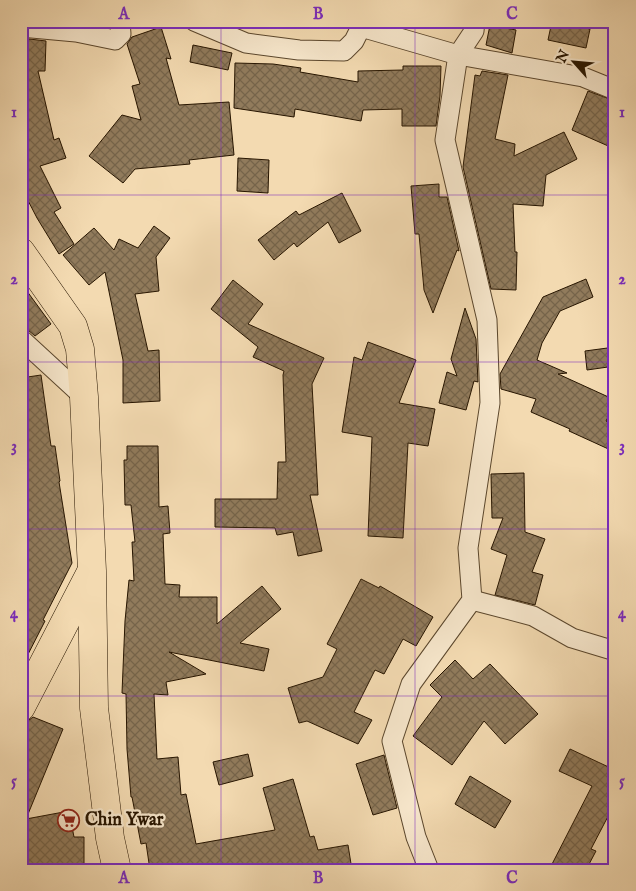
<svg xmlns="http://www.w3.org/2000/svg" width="636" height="891" font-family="'IM FELL English',serif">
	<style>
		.building { fill: url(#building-cross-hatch); stroke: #271500 }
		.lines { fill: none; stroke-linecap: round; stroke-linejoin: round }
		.street-casing { stroke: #5a462c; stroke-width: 21 }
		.highway-casing { stroke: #271500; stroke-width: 29 }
		.street { stroke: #f7e7cc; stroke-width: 19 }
		.highway { stroke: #f3dab1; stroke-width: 28 }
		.grid { fill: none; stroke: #7b2cbf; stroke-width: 1; stroke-opacity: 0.55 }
		.labels { text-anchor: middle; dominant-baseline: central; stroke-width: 4.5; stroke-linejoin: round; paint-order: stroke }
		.poi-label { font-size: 18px; font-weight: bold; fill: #271500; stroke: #f7e7cc; text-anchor: start }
		.neatline { fill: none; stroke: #7b2cbf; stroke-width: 2 }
		.grid-label { font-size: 16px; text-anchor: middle; font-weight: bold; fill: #7b2cbf }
	</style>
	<defs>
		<pattern id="building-cross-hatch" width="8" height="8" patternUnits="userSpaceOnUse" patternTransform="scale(1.25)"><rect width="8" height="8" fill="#917b5c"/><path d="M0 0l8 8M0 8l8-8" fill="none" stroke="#76644a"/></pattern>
	</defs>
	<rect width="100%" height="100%" fill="#f3dab1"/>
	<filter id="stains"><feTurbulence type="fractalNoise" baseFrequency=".004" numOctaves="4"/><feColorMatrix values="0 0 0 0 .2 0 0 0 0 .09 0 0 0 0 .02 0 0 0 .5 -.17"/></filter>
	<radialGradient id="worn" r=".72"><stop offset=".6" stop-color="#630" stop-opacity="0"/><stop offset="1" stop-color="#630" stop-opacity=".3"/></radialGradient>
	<g class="building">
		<path d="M 552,21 L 590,29 L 586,48 L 548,40 Z"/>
		<path d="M 490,25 L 516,30 L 512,53 L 486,45 Z"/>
		<path d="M 161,27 L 171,59 L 166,58 L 179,105 L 229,102 L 234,155 L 189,160 L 190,164 L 135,169 L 123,183 L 89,156 L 122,115 L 141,120 L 132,86 L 140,84 L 127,44 L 132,37 Z"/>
		<path d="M 21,38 L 46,41 L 45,71 L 38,71 L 54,140 L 59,138 L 66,158 L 40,166 L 61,208 L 54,212 L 74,244 L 59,254 L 37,218 L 21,187 Z"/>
		<path d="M 193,45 L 232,53 L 228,70 L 190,62 Z"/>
		<path d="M 235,63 L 273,64 L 301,68 L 300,72 L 358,82 L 358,71 L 403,70 L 403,66 L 441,66 L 440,96 L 436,126 L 402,126 L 402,109 L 363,110 L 361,121 L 295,109 L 294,117 L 234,108 Z"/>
		<path d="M 482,71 L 508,75 L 495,139 L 515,144 L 514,156 L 564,132 L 577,159 L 546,175 L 543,206 L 513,204 L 515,252 L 517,252 L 516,290 L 491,289 L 463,167 L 475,75 L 480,76 Z"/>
		<path d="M 588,91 L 615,101 L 615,149 L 572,130 Z"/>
		<path d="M 238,158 L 269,160 L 268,193 L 237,191 Z"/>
		<path d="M 439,184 L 439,197 L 447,197 L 459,251 L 457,250 L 433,313 L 424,290 L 419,234 L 415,234 L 411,186 Z"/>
		<path d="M 342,193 L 361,231 L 339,243 L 328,222 L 297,247 L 294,243 L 274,260 L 258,240 L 296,211 L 299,215 Z"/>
		<path d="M 154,226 L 170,238 L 156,257 L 159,291 L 135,294 L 148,351 L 159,350 L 160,401 L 123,403 L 123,360 L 105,272 L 89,285 L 63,255 L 94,228 L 114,250 L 119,239 L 138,248 Z"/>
		<path d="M 586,279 L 593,297 L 560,311 L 542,343 L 537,360 L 567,373 L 558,374 L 615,400 L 615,404 L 606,421 L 615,426 L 615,452 L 569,431 L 570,429 L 531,412 L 536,399 L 501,389 L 500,374 L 543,297 Z"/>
		<path d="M 233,280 L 263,304 L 248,324 L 324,358 L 312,384 L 318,495 L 310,495 L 322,551 L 298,556 L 293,532 L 277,535 L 275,528 L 215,527 L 215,499 L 277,499 L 278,462 L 286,462 L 283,375 L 284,371 L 253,357 L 258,347 L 211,309 Z"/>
		<path d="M 21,283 L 51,324 L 35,336 L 28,330 L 21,328 Z"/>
		<path d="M 465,308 L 476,339 L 478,382 L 474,381 L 466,410 L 439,403 L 447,372 L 457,376 L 451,359 Z"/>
		<path d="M 368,342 L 416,360 L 399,403 L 435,409 L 428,446 L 408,443 L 403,538 L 368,536 L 372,437 L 342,432 L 354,357 L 362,360 Z"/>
		<path d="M 615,347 L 615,366 L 587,370 L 585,351 Z"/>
		<path d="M 41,375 L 51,446 L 55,446 L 60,481 L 59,482 L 72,563 L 43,620 L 45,621 L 21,668 L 21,378 Z"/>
		<path d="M 127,446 L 158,446 L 159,507 L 168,506 L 170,533 L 163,534 L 165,584 L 180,585 L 179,597 L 217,597 L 217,624 L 262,586 L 281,609 L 240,643 L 269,649 L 264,671 L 169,652 L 206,674 L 166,682 L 168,695 L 154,694 L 157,759 L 178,757 L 181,795 L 186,794 L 196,844 L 275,830 L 263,788 L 293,779 L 310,837 L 314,836 L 318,850 L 348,845 L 352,870 L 150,870 L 146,843 L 141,844 L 132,797 L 131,797 L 127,749 L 126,694 L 122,693 L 125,621 L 129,580 L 134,581 L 132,542 L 135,542 L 131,505 L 125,505 L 124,460 L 127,460 Z"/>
		<path d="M 524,473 L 525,532 L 545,539 L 532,572 L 543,575 L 535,605 L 495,595 L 507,555 L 491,549 L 503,518 L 492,518 L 491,474 Z"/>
		<path d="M 361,579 L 379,588 L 380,586 L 433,617 L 416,646 L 403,639 L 384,674 L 375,670 L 354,712 L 372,720 L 358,744 L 307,721 L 299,723 L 288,688 L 323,677 L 337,649 L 327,644 Z"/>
		<path d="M 455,660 L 473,679 L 490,664 L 538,714 L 505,744 L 484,721 L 452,765 L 413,736 L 442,697 L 430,685 Z"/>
		<path d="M 33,717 L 63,729 L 26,819 L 69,811 L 74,837 L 84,837 L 84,870 L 29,870 L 29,864 L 21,864 L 21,723 L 29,720 Z"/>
		<path d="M 570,749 L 615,770 L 615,803 L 591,849 L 596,851 L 586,870 L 549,870 L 592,786 L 559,771 Z"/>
		<path d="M 248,754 L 253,776 L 219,785 L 213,762 Z"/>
		<path d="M 384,755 L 397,808 L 373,815 L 356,764 Z"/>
		<path d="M 470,776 L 511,801 L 495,828 L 455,804 Z"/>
	</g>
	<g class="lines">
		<defs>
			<g id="street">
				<path d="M 194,21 L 246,43 L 299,50 L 344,51 L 354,41 L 361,27"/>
				<path d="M 360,21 L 361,27 L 458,55 L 583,77 L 615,90"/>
				<path d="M 21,27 L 76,32 L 115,40 L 121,34 L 120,21"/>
				<path d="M 21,339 L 84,397"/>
				<path d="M 472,600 L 533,616 L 572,638 L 615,651"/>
				<path d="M 429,870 L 416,837 L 392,741 L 411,684 L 472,600 L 468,548 L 490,403 L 487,320 L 445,140 L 458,55 L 474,31 L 475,21"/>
			</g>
			<g id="highway">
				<path d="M 21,252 L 73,326 L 80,349 L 84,397 L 92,571 L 94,708 L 110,838 L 117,870"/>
				<path d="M 21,707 L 90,574"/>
			</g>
		</defs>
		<use href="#street" class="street-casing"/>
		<use href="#highway" class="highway-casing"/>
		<use href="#street" class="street"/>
		<use href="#highway" class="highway"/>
	</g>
	<path class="grid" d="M 221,21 L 221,870M 415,21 L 415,870M 21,195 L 615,195M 21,362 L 615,362M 21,529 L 615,529M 21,696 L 615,696"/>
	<defs>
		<symbol id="supermarket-ring" viewBox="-11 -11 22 22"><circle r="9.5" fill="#f7e7cc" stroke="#8f2418" stroke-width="1.5"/><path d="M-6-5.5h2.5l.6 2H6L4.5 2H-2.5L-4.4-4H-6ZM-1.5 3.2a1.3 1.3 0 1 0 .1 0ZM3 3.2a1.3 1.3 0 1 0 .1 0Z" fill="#8f2418"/></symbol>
	</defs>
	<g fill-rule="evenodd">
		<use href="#supermarket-ring" x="56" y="808" width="25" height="25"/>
	</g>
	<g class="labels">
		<g class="poi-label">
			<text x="85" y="820">Chin Ywar</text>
		</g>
	</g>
	<rect width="636" height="891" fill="none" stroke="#f3dab1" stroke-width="55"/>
	<g transform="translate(574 62) rotate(297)" stroke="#f7e7cc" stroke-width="4" paint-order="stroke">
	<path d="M0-4L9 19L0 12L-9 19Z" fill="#271500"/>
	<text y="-8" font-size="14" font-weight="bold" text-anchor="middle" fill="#271500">N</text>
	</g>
	<rect x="28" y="28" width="580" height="836" class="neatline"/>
	<g class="grid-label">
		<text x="124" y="19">A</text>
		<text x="318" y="19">B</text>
		<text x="512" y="19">C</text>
		<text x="14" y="117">1</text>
		<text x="622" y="117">1</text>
		<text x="14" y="284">2</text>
		<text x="622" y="284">2</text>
		<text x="14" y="451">3</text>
		<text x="622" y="451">3</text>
		<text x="14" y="618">4</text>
		<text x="622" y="618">4</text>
		<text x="14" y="786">5</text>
		<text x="622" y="786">5</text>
		<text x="124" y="883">A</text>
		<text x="318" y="883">B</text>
		<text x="512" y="883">C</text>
	</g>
	<rect width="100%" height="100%" filter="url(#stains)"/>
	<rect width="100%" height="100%" fill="url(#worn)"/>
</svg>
